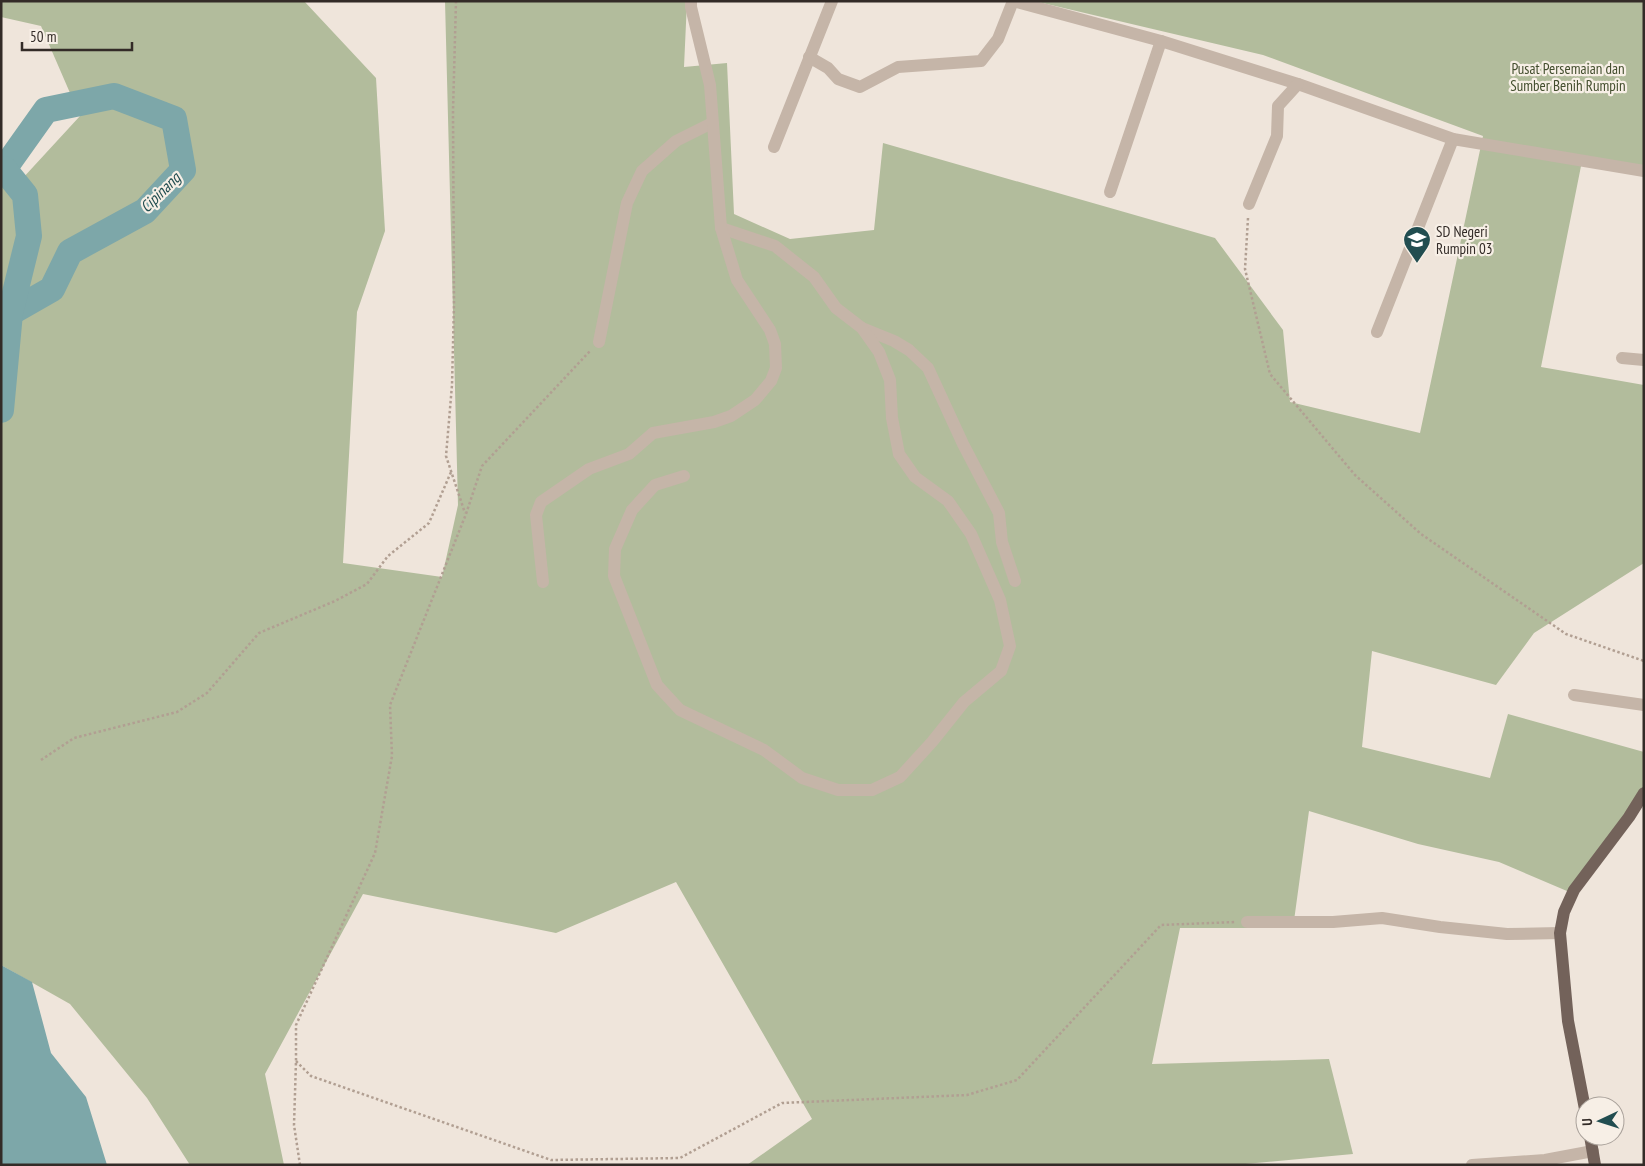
<svg xmlns="http://www.w3.org/2000/svg" width="1645" height="1166" font-family="'PT Sans Narrow',sans-serif">
	<style>
		.green { fill: #b2bc9c }
		.water { fill: #7da7a9 }
		.lines { fill: none; stroke-linecap: round; stroke-linejoin: round }
		.river { stroke: #7da7a9; stroke-width: 26 }
		.path { stroke: #b19f92; stroke-width: 2.5; stroke-dasharray: 2.5 2.5; stroke-linecap: butt }
		.minor { stroke: #c5b5a8; stroke-width: 12 }
		.major { stroke: #73625a; stroke-width: 12 }
		.labels { text-anchor: middle; dominant-baseline: central; stroke-width: 4.5; stroke-linejoin: round; paint-order: stroke }
		.park-label { font-size: 15px; fill: #434e2e; stroke: #f7efe6 }
		.poi-label { font-size: 15px; fill: #332b27; stroke: #f7efe6; text-anchor: start }
		.water-label { font-size: 16px; font-style: italic; fill: #214d50; stroke: #f7efe6 }
	</style>
	<rect width="100%" height="100%" fill="#efe5db"/>
	<path class="green" d="M 1,1 L 304,1 L 376,78 L 385,231 L 357,312 L 343,563 L 442,577 L 458,505 L 445,1 L 687,1 L 684,67 L 727,63 L 734,214 L 790,239 L 874,230 L 883,143 L 1215,238 L 1283,330 L 1290,402 L 1420,433 L 1483,136 L 1263,55 L 1034,1 L 1644,1 L 1644,172 L 1583,156 L 1541,367 L 1644,385 L 1644,563 L 1534,633 L 1496,685 L 1372,651 L 1362,747 L 1490,778 L 1508,714 L 1644,752 L 1644,789 L 1574,894 L 1499,862 L 1418,844 L 1309,811 L 1293,928 L 1180,928 L 1152,1064 L 1329,1059 L 1353,1154 L 1235,1165 L 747,1165 L 812,1119 L 676,882 L 556,933 L 363,894 L 265,1074 L 284,1165 L 190,1165 L 147,1098 L 70,1004 L 1,965 L 1,185 L 22,179 L 80,116 L 41,26 L 1,17 Z"/>
	<path class="water" d="M 1,965 L 32,982 L 51,1053 L 86,1097 L 107,1165 L 1,1165 Z"/>
	<g class="lines">
		<g class="river">
			<path d="M 4,169 L 46,110 L 114,96 L 174,119 L 183,170 L 145,211 L 70,252 L 52,289 L 10,313"/>
			<path d="M 1,170 L 4,169 L 25,195 L 29,236 L 10,313 L 1,410"/>
		</g>
		<g class="path">
			<path d="M 456,1 L 453,111 L 454,304 L 452,385 L 446,456 L 465,513"/>
			<path d="M 1248,218 L 1245,269 L 1270,374 L 1355,475 L 1421,534 L 1566,634 L 1644,661"/>
			<path d="M 41,760 L 74,738 L 177,712 L 207,693 L 259,633 L 335,601 L 367,584 L 388,556 L 429,523 L 451,472"/>
			<path d="M 296,1061 L 311,1076 L 551,1160 L 680,1158 L 782,1103 L 967,1095 L 1017,1080 L 1161,925 L 1236,922"/>
			<path d="M 300,1165 L 294,1125 L 296,1061 L 296,1025 L 375,853 L 392,756 L 390,705 L 466,514 L 482,466 L 590,351"/>
		</g>
		<g class="minor">
			<path d="M 1013,1 L 1161,41 L 1298,84 L 1453,139 L 1644,171"/>
			<path d="M 809,57 L 828,68 L 838,79 L 860,87 L 898,67 L 981,61 L 998,39 L 1013,1"/>
			<path d="M 774,147 L 832,1"/>
			<path d="M 1110,192 L 1161,41"/>
			<path d="M 1249,204 L 1277,136 L 1278,106 L 1298,84"/>
			<path d="M 862,328 L 894,341 L 909,350 L 928,368 L 963,444 L 999,513 L 1002,542 L 1015,581"/>
			<path d="M 1377,332 L 1453,139"/>
			<path d="M 599,342 L 627,203 L 642,171 L 676,141 L 712,123"/>
			<path d="M 1622,358 L 1644,360"/>
			<path d="M 684,476 L 655,485 L 632,510 L 615,549 L 614,576 L 657,685 L 680,710 L 764,750 L 802,778 L 838,790 L 872,790 L 900,777 L 932,742 L 964,702 L 1001,671 L 1010,646 L 1000,600 L 971,534 L 948,501 L 915,477 L 899,454 L 892,418 L 890,380 L 879,352 L 862,328 L 836,308 L 814,277 L 775,246 L 721,228"/>
			<path d="M 543,582 L 536,515 L 541,502 L 589,469 L 629,454 L 653,433 L 714,422 L 731,416 L 755,400 L 771,381 L 776,368 L 775,344 L 770,330 L 737,280 L 721,228 L 710,85 L 691,7 L 691,1"/>
			<path d="M 1574,695 L 1644,705"/>
			<path d="M 1247,922 L 1333,922 L 1382,918 L 1440,927 L 1507,934 L 1560,933"/>
			<path d="M 1472,1165 L 1545,1160 L 1593,1151"/>
		</g>
		<g class="major">
			<path d="M 1585,1109 L 1568,1021 L 1560,933 L 1564,912 L 1574,890 L 1629,817 L 1644,793"/>
			<path d="M 1590,1136 L 1595,1165"/>
		</g>
	</g>
	<defs>
		<symbol id="school-pin" viewBox="-11 -11 22 30"><path d="M0 17L-7.5 6A9.5 9.5 0 1 1 7.5 6Z" fill="#214d50" stroke="#f7efe6"/><path d="M0-5L7-2L0 1L-7-2ZM-4 1L0 2.5L4 1V4Q0 6-4 4Z" fill="#fff"/></symbol>
	</defs>
	<g fill-rule="evenodd">
		<use href="#school-pin" x="1401" y="224" width="32" height="43"/>
	</g>
	<g class="labels">
		<g class="park-label">
			<text x="1568" y="68">Pusat Persemaian dan<tspan x="1568" dy="17">Sumber Benih Rumpin</tspan></text>
		</g>
		<g class="poi-label">
			<text x="1436" y="231">SD Negeri<tspan x="1436" dy="17">Rumpin 03</tspan></text>
		</g>
		<g class="water-label">
			<text transform="translate(160 192) rotate(-45)">Cipinang</text>
		</g>
	</g>
	<rect width="1645" height="1166" fill="none" stroke="#332b27" stroke-width="5"/>
	<g transform="translate(1600 1121) rotate(266)"><circle r="24" fill="#f7efe6" stroke="#a9a19a"/>
	<path d="M0-4L9 19L0 12L-9 19Z" fill="#214d50"/>
	<text y="-8" font-size="14" font-weight="bold" text-anchor="middle" fill="#332b27">U</text>
	</g>
	<path d="M22 42v8h110v-8" fill="none" stroke="#332b27" stroke-width="2.5"/>
	<text x="30" y="42" font-size="15" fill="#332b27" stroke="#f7efe6" stroke-width="4" paint-order="stroke">50 m</text>
</svg>
